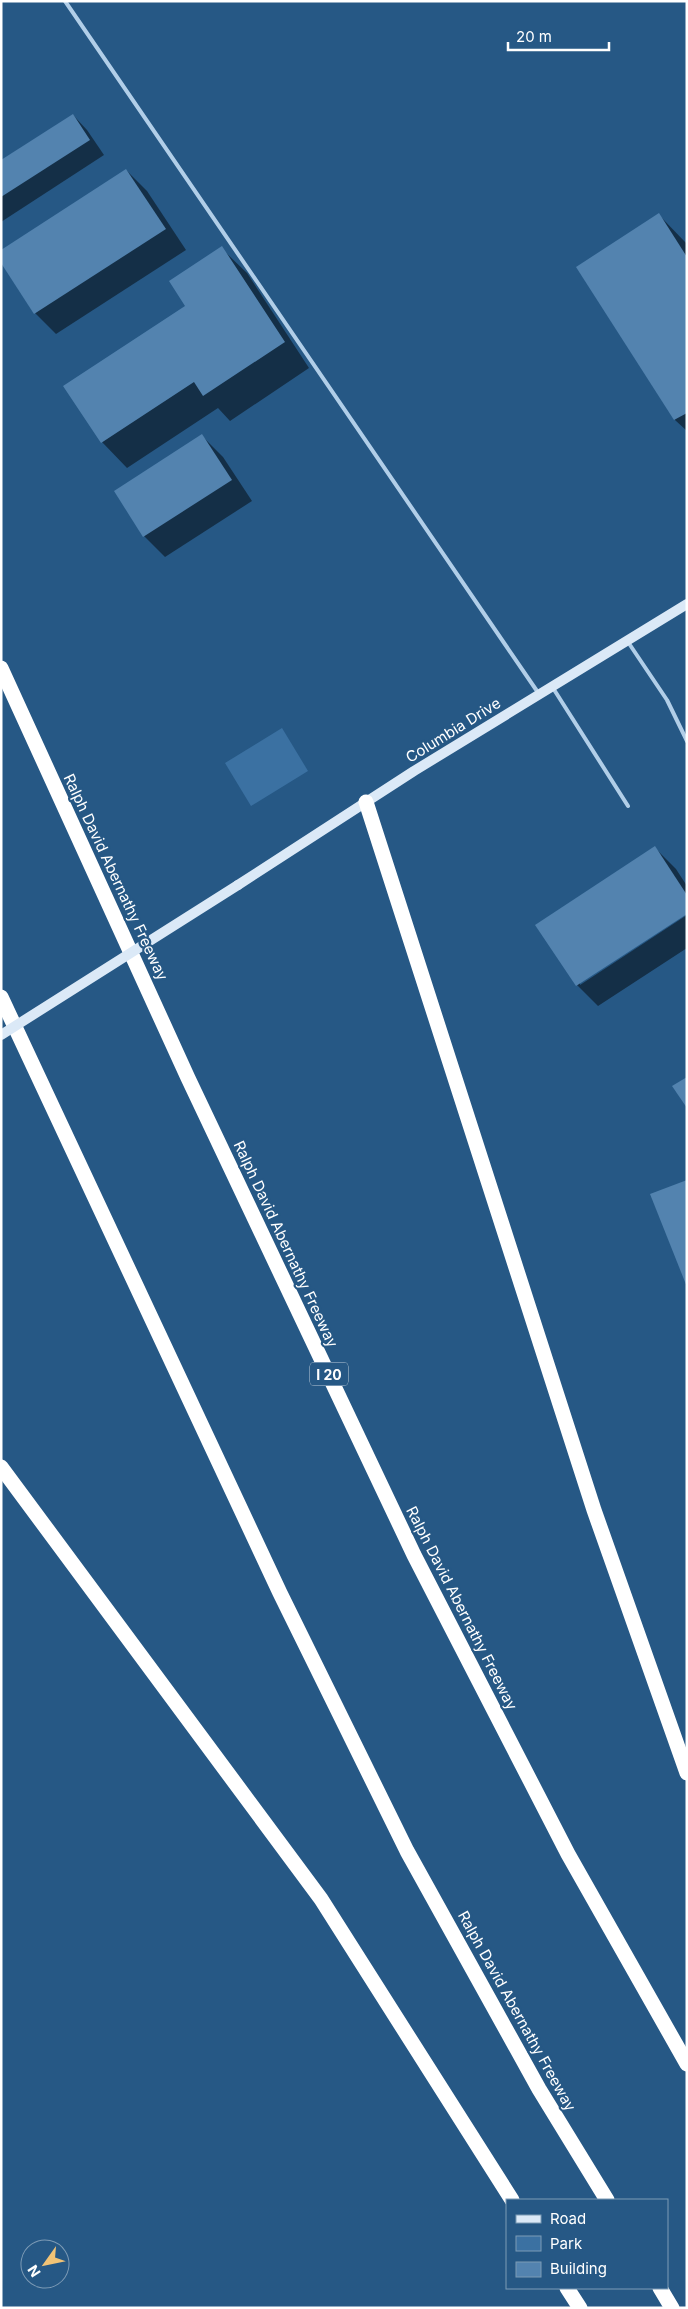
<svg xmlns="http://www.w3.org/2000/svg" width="688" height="2309" font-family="Inter,sans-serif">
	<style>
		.green { fill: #3b71a2 }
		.shadow { fill: #0007 }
		.building { fill: #5383af }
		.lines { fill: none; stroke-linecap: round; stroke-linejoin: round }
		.lane { stroke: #b1cee8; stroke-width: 4 }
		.secondary { stroke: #dbe9f7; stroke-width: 10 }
		.highway { stroke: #fff; stroke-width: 15 }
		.secondary-bridge { stroke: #dbe9f7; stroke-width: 10 }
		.labels { text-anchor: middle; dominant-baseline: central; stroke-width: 4.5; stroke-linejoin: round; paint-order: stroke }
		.shield { fill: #265885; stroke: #becdda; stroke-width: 1 }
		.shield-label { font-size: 14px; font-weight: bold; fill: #fff }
		.street-label { font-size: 15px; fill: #fff; stroke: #265885 }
	</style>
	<rect width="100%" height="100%" fill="#265885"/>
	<path class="green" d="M 282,728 L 308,771 L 251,806 L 225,763 Z"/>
	<g class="shadow">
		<path d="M 73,115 L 87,130 L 104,155 L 1,222 L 1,161 Z"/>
		<path d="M 126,170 L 147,191 L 186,250 L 56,334 L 35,313 Z"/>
		<path d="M 659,215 L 687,244 L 687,431 L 675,420 L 578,267 Z"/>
		<path d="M 221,248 L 247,273 L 309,368 L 230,421 L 218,408 L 127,468 L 102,442 Z"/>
		<path d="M 202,436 L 223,457 L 252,501 L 165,557 L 144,536 Z"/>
		<path d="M 655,848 L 676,869 L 687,886 L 687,912 L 580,982 L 580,985 L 687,915 L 687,948 L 598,1006 L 577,985 Z"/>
	</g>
	<g class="building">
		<path d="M 73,114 L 90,140 L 1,197 L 1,160 Z"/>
		<path d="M 126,169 L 166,229 L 34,314 L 1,263 L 1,250 Z"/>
		<path d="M 659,213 L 687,257 L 687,413 L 674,420 L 576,267 Z"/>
		<path d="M 222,246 L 285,342 L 203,396 L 194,382 L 101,443 L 63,386 L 185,306 L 169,281 Z"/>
		<path d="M 202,434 L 232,480 L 143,537 L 114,491 Z"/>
		<path d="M 655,846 L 687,895 L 687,914 L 576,986 L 535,925 Z"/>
		<path d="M 687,1077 L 687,1108 L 672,1086 Z"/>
		<path d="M 687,1180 L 687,1287 L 650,1194 Z"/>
	</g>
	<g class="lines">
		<g class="lane">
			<path d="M 65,1 L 539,694"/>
			<path d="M 628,642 L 667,700 L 687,741"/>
			<path d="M 553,688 L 628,806"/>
		</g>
		<path class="secondary" d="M 238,885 L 414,771 L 687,604"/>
		<g class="highway">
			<path d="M 1,668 L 188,1078 L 414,1555 L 568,1854 L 687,2064"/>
			<path d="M 366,802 L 594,1510 L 687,1773"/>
			<path d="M 1,997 L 280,1593 L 407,1851 L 539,2089 L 607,2200"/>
			<path d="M 1,1467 L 321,1899 L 512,2200"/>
			<path d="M 567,2288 L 580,2308"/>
			<path d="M 660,2288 L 672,2308"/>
		</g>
		<path class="secondary-bridge" d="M 1,1035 L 238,885"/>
	</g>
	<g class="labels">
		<rect class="shield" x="310" y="1362.5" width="38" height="23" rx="4"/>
		<g class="shield-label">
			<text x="329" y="1374">I 20</text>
		</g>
		<g class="street-label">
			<text transform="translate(453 730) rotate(-32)">Columbia Drive</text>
			<text transform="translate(116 877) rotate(65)">Ralph David Abernathy Freeway</text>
			<text transform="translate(286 1244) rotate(65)">Ralph David Abernathy Freeway</text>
			<text transform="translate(462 1608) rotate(63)">Ralph David Abernathy Freeway</text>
			<text transform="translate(517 2011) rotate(61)">Ralph David Abernathy Freeway</text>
		</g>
	</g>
	<rect width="688" height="2309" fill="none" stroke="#ffffff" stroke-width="5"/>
	<rect x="506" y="2199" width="162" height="90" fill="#265885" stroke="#7d9bb6"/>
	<rect x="516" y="2215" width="25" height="8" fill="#dbe9f7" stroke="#7d9bb6"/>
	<text x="550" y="2224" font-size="15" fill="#ffffff">Road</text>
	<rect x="516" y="2236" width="25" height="15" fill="#3b71a2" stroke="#7d9bb6"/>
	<text x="550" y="2249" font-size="15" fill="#ffffff">Park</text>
	<rect x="516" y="2262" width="25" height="15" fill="#5383af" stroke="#7d9bb6"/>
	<text x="550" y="2274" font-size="15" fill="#ffffff">Building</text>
	<g transform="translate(45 2264) rotate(237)"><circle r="24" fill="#265885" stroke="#7d9bb6"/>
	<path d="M0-4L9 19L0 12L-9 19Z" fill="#f1c376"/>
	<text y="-8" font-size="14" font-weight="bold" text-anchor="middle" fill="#ffffff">N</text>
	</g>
	<path d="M508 42v8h101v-8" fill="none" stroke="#ffffff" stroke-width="2.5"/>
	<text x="516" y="42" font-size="15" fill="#ffffff" stroke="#265885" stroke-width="4" paint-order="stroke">20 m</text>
</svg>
